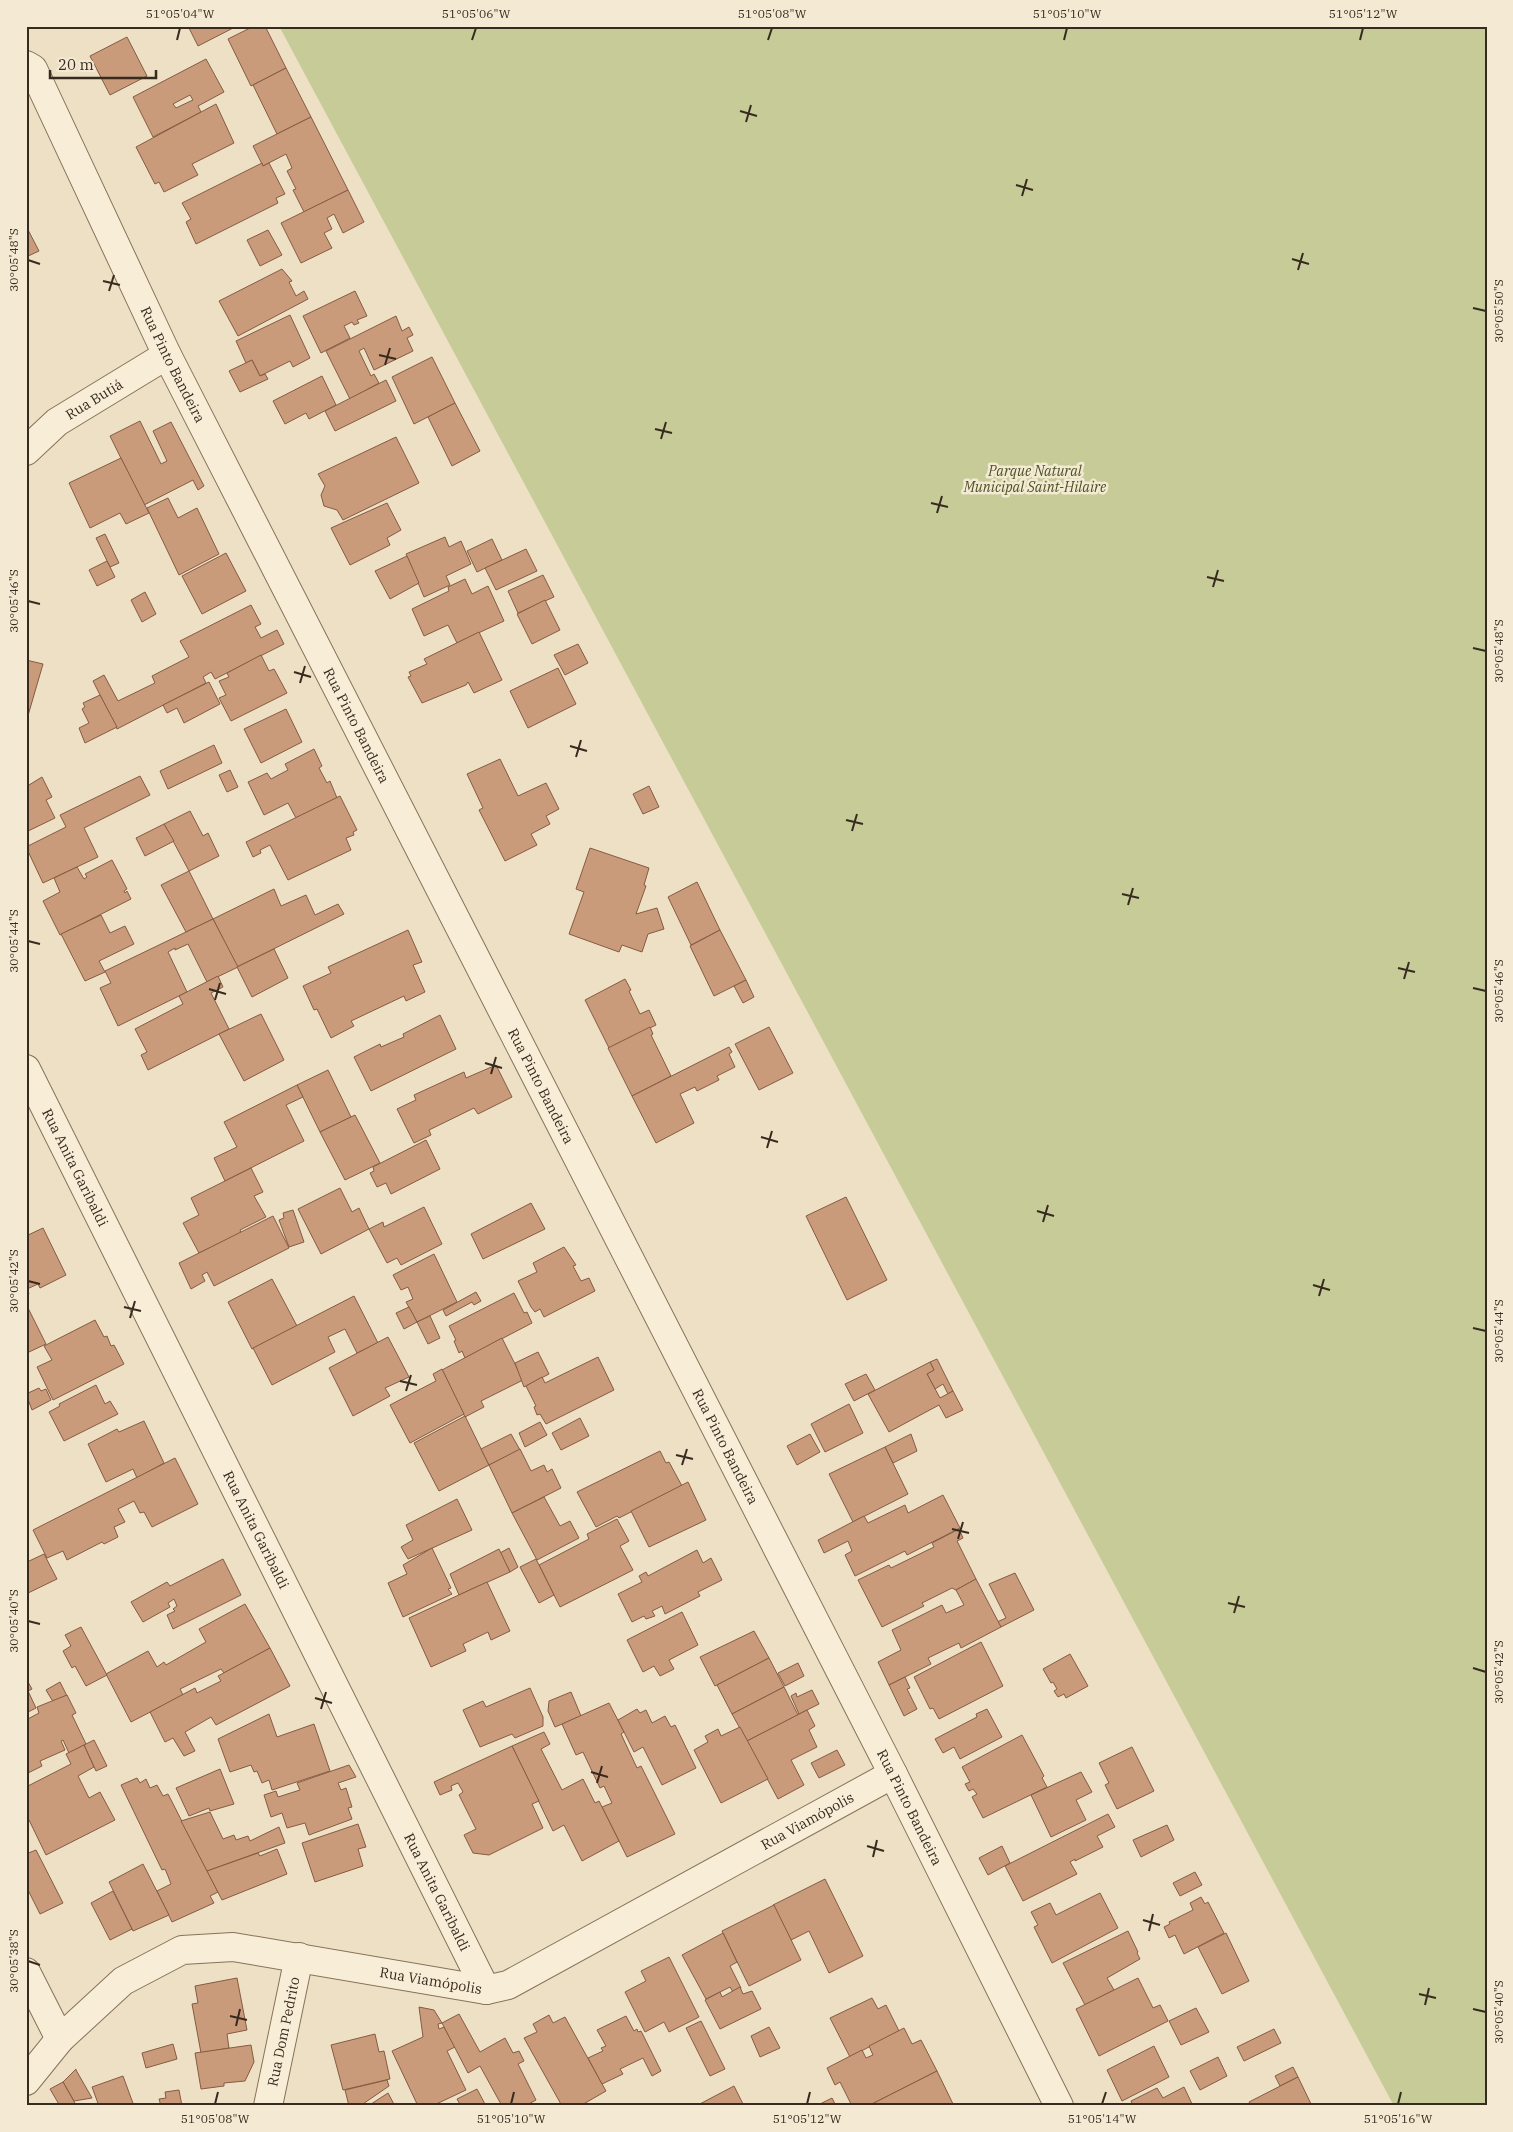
<svg xmlns="http://www.w3.org/2000/svg" width="1513" height="2132" font-family="'IBM Plex Serif',serif">
	<style>
		.green { fill: #c6cb98 }
		.building { fill: #ca9b7b; stroke: #855b42; fill-rule: evenodd }
		.lines { fill: none; stroke-linecap: round; stroke-linejoin: round }
		.minor-casing { stroke: #87725b; stroke-width: 30 }
		.tertiary-casing { stroke: #87725b; stroke-width: 30 }
		.minor { stroke: #f8eed7; stroke-width: 28 }
		.tertiary { stroke: #f8eed7; stroke-width: 28 }
		.ticks { fill: none; stroke: #372a1f; stroke-width: 2 }
		.labels { text-anchor: middle; dominant-baseline: central; stroke-width: 5; stroke-linejoin: round; paint-order: stroke }
		.street-label { font-size: 14px; fill: #372a1f; stroke: #f4ead3 }
		.park-label { font-size: 14px; font-style: italic; fill: #495326; stroke: #f4ead3 }
		.neatline { fill: none; stroke: #372a1f; stroke-width: 2 }
		.ticks-label { font-size: 12px; text-anchor: middle; fill: #372a1f }
	</style>
	<rect width="100%" height="100%" fill="#ede0c4"/>
	<path class="green" d="M 279,26 L 1487,26 L 1487,2106 L 1394,2106 Z"/>
	<g class="building">
		<path d="M 188,26 L 237,26 L 198,46 Z"/>
		<path d="M 254,26 L 265,26 L 286,68 L 251,86 L 228,39 Z"/>
		<path d="M 127,37 L 147,76 L 110,95 L 90,56 Z"/>
		<path d="M 206,59 L 224,92 L 198,106 L 201,112 L 153,137 L 133,97 ZM 190,95 L 193,100 L 176,108 L 173,104 Z"/>
		<path d="M 286,68 L 311,117 L 277,134 L 253,85 Z"/>
		<path d="M 216,104 L 234,143 L 192,164 L 198,175 L 164,192 L 159,182 L 155,184 L 136,147 Z"/>
		<path d="M 311,117 L 348,190 L 304,212 L 293,190 L 296,189 L 287,171 L 292,168 L 286,154 L 263,166 L 253,146 Z"/>
		<path d="M 262,163 L 263,166 L 269,163 L 285,194 L 276,198 L 278,203 L 196,244 L 186,222 L 191,219 L 182,203 Z"/>
		<path d="M 348,190 L 364,222 L 343,233 L 334,214 L 327,218 L 332,229 L 324,233 L 332,248 L 301,263 L 281,223 Z"/>
		<path d="M 26,226 L 39,251 L 26,257 Z"/>
		<path d="M 268,230 L 282,255 L 260,266 L 247,240 Z"/>
		<path d="M 282,269 L 292,281 L 289,282 L 296,296 L 304,291 L 308,299 L 238,336 L 219,301 Z"/>
		<path d="M 355,291 L 367,316 L 357,320 L 359,323 L 354,325 L 352,322 L 344,326 L 350,338 L 321,353 L 303,316 Z"/>
		<path d="M 290,315 L 310,358 L 293,367 L 290,361 L 260,376 L 252,360 L 246,363 L 236,341 Z"/>
		<path d="M 396,316 L 402,331 L 409,327 L 413,335 L 407,338 L 413,351 L 374,370 L 364,348 L 359,351 L 371,376 L 374,374 L 379,383 L 350,399 L 326,351 Z"/>
		<path d="M 432,357 L 455,403 L 414,424 L 392,377 Z"/>
		<path d="M 252,360 L 260,376 L 265,374 L 268,379 L 240,392 L 229,371 Z"/>
		<path d="M 322,376 L 336,405 L 309,419 L 306,413 L 285,424 L 273,401 Z"/>
		<path d="M 386,380 L 396,401 L 335,431 L 325,411 Z"/>
		<path d="M 455,403 L 480,451 L 452,466 L 428,417 Z"/>
		<path d="M 140,421 L 161,464 L 167,461 L 153,431 L 171,422 L 204,486 L 198,490 L 193,480 L 144,505 L 110,436 Z"/>
		<path d="M 396,437 L 419,483 L 343,520 L 337,510 L 324,506 L 321,495 L 325,486 L 318,474 Z"/>
		<path d="M 121,458 L 149,513 L 126,524 L 120,513 L 90,528 L 69,483 Z"/>
		<path d="M 168,498 L 178,518 L 197,508 L 219,554 L 179,575 L 147,508 Z"/>
		<path d="M 387,503 L 401,530 L 387,538 L 390,545 L 350,565 L 331,528 Z"/>
		<path d="M 105,534 L 119,563 L 110,567 L 96,538 Z"/>
		<path d="M 445,537 L 449,547 L 461,541 L 471,564 L 446,576 L 450,585 L 424,597 L 406,554 Z"/>
		<path d="M 492,539 L 502,560 L 477,572 L 467,551 Z"/>
		<path d="M 526,549 L 537,571 L 496,590 L 485,568 Z"/>
		<path d="M 226,553 L 246,591 L 202,614 L 182,576 Z"/>
		<path d="M 407,556 L 419,583 L 390,599 L 375,571 Z"/>
		<path d="M 107,561 L 115,577 L 97,586 L 89,570 Z"/>
		<path d="M 543,575 L 554,597 L 518,613 L 508,591 Z"/>
		<path d="M 465,579 L 472,594 L 488,586 L 504,621 L 457,643 L 448,625 L 424,636 L 412,609 L 449,591 L 448,587 Z"/>
		<path d="M 145,592 L 156,614 L 142,622 L 131,600 Z"/>
		<path d="M 545,600 L 560,630 L 532,644 L 517,614 Z"/>
		<path d="M 251,605 L 261,624 L 255,627 L 261,638 L 277,630 L 284,644 L 215,679 L 211,672 L 203,677 L 206,683 L 117,729 L 93,681 L 104,675 L 118,701 L 155,683 L 152,676 L 189,657 L 180,641 Z"/>
		<path d="M 479,632 L 502,680 L 474,693 L 468,682 L 466,685 L 422,703 L 408,677 L 411,676 L 409,672 L 427,664 L 424,659 Z"/>
		<path d="M 578,644 L 588,663 L 565,675 L 554,655 Z"/>
		<path d="M 261,655 L 269,671 L 274,669 L 287,693 L 231,721 L 219,698 L 226,695 L 219,681 L 229,677 L 227,673 Z"/>
		<path d="M 26,660 L 43,664 L 27,719 L 26,719 Z"/>
		<path d="M 558,668 L 576,704 L 528,728 L 510,691 Z"/>
		<path d="M 209,682 L 220,704 L 184,723 L 177,708 L 167,713 L 163,705 Z"/>
		<path d="M 100,695 L 117,727 L 85,743 L 79,728 L 89,723 L 82,709 L 85,707 L 83,703 Z"/>
		<path d="M 286,709 L 302,742 L 261,763 L 244,729 Z"/>
		<path d="M 214,745 L 222,763 L 168,789 L 160,771 Z"/>
		<path d="M 314,749 L 322,766 L 319,768 L 327,783 L 330,781 L 337,798 L 296,818 L 288,803 L 264,815 L 248,782 L 267,773 L 271,779 L 288,770 L 285,764 Z"/>
		<path d="M 500,759 L 518,796 L 546,783 L 559,809 L 546,816 L 550,824 L 531,834 L 537,845 L 505,861 L 479,810 L 483,808 L 467,774 Z"/>
		<path d="M 230,770 L 238,787 L 227,792 L 219,775 Z"/>
		<path d="M 140,776 L 150,795 L 84,828 L 98,857 L 43,883 L 26,847 L 66,827 L 60,815 Z"/>
		<path d="M 42,777 L 52,797 L 46,800 L 55,818 L 26,832 L 26,780 L 29,785 Z"/>
		<path d="M 649,786 L 659,807 L 643,814 L 633,794 Z"/>
		<path d="M 340,796 L 357,830 L 353,832 L 354,835 L 346,838 L 351,850 L 288,880 L 270,845 L 260,850 L 261,853 L 253,857 L 246,842 Z"/>
		<path d="M 190,811 L 203,836 L 208,833 L 219,856 L 189,871 L 164,824 Z"/>
		<path d="M 164,824 L 174,841 L 145,856 L 136,838 Z"/>
		<path d="M 590,848 L 649,868 L 644,885 L 646,886 L 636,914 L 657,908 L 664,929 L 648,934 L 642,952 L 622,945 L 619,952 L 569,934 L 584,892 L 576,889 Z"/>
		<path d="M 112,860 L 127,889 L 124,891 L 125,893 L 127,891 L 131,899 L 60,935 L 43,901 L 60,892 L 54,878 L 77,867 L 84,879 L 87,877 L 85,874 Z"/>
		<path d="M 189,871 L 213,919 L 186,932 L 161,885 Z"/>
		<path d="M 697,882 L 720,930 L 691,945 L 668,897 Z"/>
		<path d="M 274,889 L 281,906 L 306,895 L 315,915 L 338,904 L 344,914 L 237,967 L 213,919 Z"/>
		<path d="M 101,915 L 110,933 L 125,926 L 134,944 L 99,961 L 105,972 L 85,981 L 61,934 Z"/>
		<path d="M 213,919 L 238,967 L 207,982 L 188,944 L 175,950 L 175,948 L 168,952 L 187,992 L 118,1026 L 100,988 L 111,983 L 105,971 Z"/>
		<path d="M 408,930 L 422,962 L 413,965 L 425,992 L 406,1001 L 404,996 L 351,1021 L 354,1026 L 331,1038 L 317,1009 L 314,1010 L 303,986 L 331,973 L 328,967 Z"/>
		<path d="M 720,930 L 746,980 L 714,996 L 690,946 Z"/>
		<path d="M 274,949 L 288,978 L 252,997 L 237,967 Z"/>
		<path d="M 218,976 L 223,987 L 211,993 L 229,1029 L 148,1070 L 141,1055 L 147,1052 L 135,1029 L 183,1004 L 179,996 Z"/>
		<path d="M 625,979 L 631,990 L 629,991 L 640,1014 L 649,1010 L 656,1025 L 609,1048 L 585,1000 Z"/>
		<path d="M 746,980 L 754,997 L 743,1003 L 734,986 Z"/>
		<path d="M 261,1014 L 284,1060 L 244,1081 L 219,1034 Z"/>
		<path d="M 440,1015 L 456,1049 L 371,1091 L 354,1057 L 380,1044 L 381,1047 L 404,1037 L 403,1034 Z"/>
		<path d="M 650,1027 L 653,1034 L 651,1035 L 671,1076 L 632,1096 L 608,1048 Z"/>
		<path d="M 769,1027 L 793,1073 L 759,1090 L 735,1044 Z"/>
		<path d="M 729,1047 L 732,1052 L 729,1054 L 735,1067 L 717,1076 L 719,1080 L 697,1091 L 695,1087 L 680,1094 L 694,1123 L 656,1143 L 632,1096 Z"/>
		<path d="M 496,1065 L 512,1097 L 478,1114 L 474,1108 L 429,1130 L 431,1135 L 414,1143 L 397,1109 L 416,1100 L 414,1095 L 464,1072 L 466,1078 Z"/>
		<path d="M 328,1070 L 351,1117 L 320,1132 L 297,1085 Z"/>
		<path d="M 297,1085 L 303,1097 L 286,1105 L 304,1141 L 225,1181 L 214,1158 L 237,1147 L 224,1122 Z"/>
		<path d="M 355,1115 L 380,1163 L 345,1180 L 320,1132 Z"/>
		<path d="M 426,1140 L 440,1169 L 391,1194 L 386,1183 L 377,1187 L 370,1173 L 374,1171 L 373,1167 Z"/>
		<path d="M 251,1168 L 263,1192 L 254,1196 L 266,1217 L 240,1230 L 241,1233 L 199,1253 L 183,1223 L 199,1215 L 191,1198 Z"/>
		<path d="M 340,1188 L 352,1212 L 359,1208 L 369,1229 L 321,1254 L 298,1209 Z"/>
		<path d="M 846,1197 L 887,1280 L 847,1300 L 806,1216 Z"/>
		<path d="M 531,1203 L 545,1229 L 483,1259 L 471,1234 Z"/>
		<path d="M 424,1207 L 442,1244 L 401,1265 L 397,1258 L 387,1263 L 369,1229 L 383,1222 L 384,1227 Z"/>
		<path d="M 293,1210 L 304,1242 L 289,1247 L 279,1220 L 284,1218 L 283,1213 Z"/>
		<path d="M 273,1216 L 289,1248 L 214,1286 L 207,1272 L 202,1275 L 205,1281 L 191,1289 L 179,1263 Z"/>
		<path d="M 43,1228 L 66,1275 L 40,1288 L 38,1284 L 27,1289 L 29,1294 L 26,1295 L 26,1236 Z"/>
		<path d="M 564,1247 L 576,1265 L 573,1266 L 581,1281 L 589,1278 L 595,1291 L 544,1317 L 540,1309 L 535,1312 L 531,1307 L 518,1281 L 537,1272 L 533,1263 Z"/>
		<path d="M 434,1254 L 457,1302 L 417,1322 L 406,1302 L 413,1299 L 408,1287 L 401,1290 L 393,1275 Z"/>
		<path d="M 272,1279 L 297,1326 L 252,1349 L 228,1302 Z"/>
		<path d="M 476,1292 L 481,1301 L 474,1305 L 472,1302 L 446,1316 L 443,1310 Z"/>
		<path d="M 514,1293 L 524,1313 L 527,1312 L 532,1323 L 465,1358 L 462,1351 L 459,1353 L 454,1341 L 456,1340 L 449,1326 Z"/>
		<path d="M 354,1296 L 378,1343 L 357,1353 L 345,1329 L 328,1337 L 335,1352 L 272,1385 L 253,1348 Z"/>
		<path d="M 26,1304 L 46,1344 L 29,1352 L 26,1347 Z"/>
		<path d="M 409,1307 L 417,1322 L 404,1329 L 396,1313 Z"/>
		<path d="M 430,1316 L 440,1338 L 428,1344 L 417,1322 Z"/>
		<path d="M 95,1320 L 104,1337 L 107,1336 L 111,1346 L 114,1345 L 124,1364 L 53,1400 L 37,1367 L 52,1360 L 44,1346 Z"/>
		<path d="M 388,1337 L 409,1377 L 385,1388 L 390,1396 L 353,1416 L 329,1368 Z"/>
		<path d="M 502,1338 L 523,1380 L 481,1401 L 484,1407 L 465,1417 L 442,1370 Z"/>
		<path d="M 538,1352 L 549,1374 L 524,1387 L 515,1363 Z"/>
		<path d="M 598,1357 L 614,1390 L 546,1424 L 540,1414 L 537,1415 L 534,1407 L 536,1406 L 526,1386 L 542,1377 L 545,1383 Z"/>
		<path d="M 937,1359 L 953,1391 L 948,1394 L 943,1384 L 935,1389 L 927,1374 L 934,1370 L 930,1362 Z"/>
		<path d="M 930,1362 L 934,1370 L 927,1374 L 940,1398 L 953,1391 L 963,1410 L 946,1418 L 939,1405 L 889,1432 L 868,1394 Z"/>
		<path d="M 442,1369 L 464,1414 L 410,1443 L 390,1405 L 436,1381 L 433,1374 Z"/>
		<path d="M 866,1374 L 875,1390 L 854,1401 L 845,1384 Z"/>
		<path d="M 96,1385 L 105,1404 L 110,1401 L 118,1414 L 64,1441 L 49,1412 L 60,1406 L 59,1404 Z"/>
		<path d="M 39,1388 L 41,1391 L 46,1389 L 51,1400 L 32,1410 L 26,1394 Z"/>
		<path d="M 849,1404 L 863,1433 L 825,1452 L 811,1424 Z"/>
		<path d="M 465,1416 L 489,1465 L 439,1491 L 414,1443 Z"/>
		<path d="M 580,1418 L 589,1436 L 561,1450 L 552,1433 Z"/>
		<path d="M 144,1421 L 164,1463 L 137,1478 L 133,1469 L 106,1482 L 88,1444 L 117,1429 L 119,1432 Z"/>
		<path d="M 540,1422 L 547,1435 L 525,1447 L 519,1433 Z"/>
		<path d="M 511,1434 L 520,1450 L 489,1465 L 481,1449 Z"/>
		<path d="M 810,1434 L 820,1452 L 797,1465 L 787,1446 Z"/>
		<path d="M 911,1434 L 917,1451 L 893,1463 L 885,1447 Z"/>
		<path d="M 885,1447 L 908,1494 L 853,1522 L 829,1474 Z"/>
		<path d="M 520,1449 L 531,1471 L 544,1465 L 547,1472 L 552,1469 L 561,1488 L 512,1513 L 489,1465 Z"/>
		<path d="M 660,1451 L 666,1463 L 669,1462 L 682,1486 L 619,1518 L 617,1516 L 596,1527 L 577,1492 Z"/>
		<path d="M 175,1458 L 198,1504 L 152,1527 L 144,1512 L 140,1513 L 134,1501 L 118,1509 L 125,1522 L 114,1527 L 118,1537 L 104,1544 L 102,1542 L 67,1560 L 63,1551 L 47,1558 L 33,1530 Z"/>
		<path d="M 688,1482 L 706,1520 L 649,1547 L 631,1511 Z"/>
		<path d="M 943,1495 L 960,1528 L 907,1555 L 905,1551 L 855,1576 L 845,1555 L 852,1551 L 848,1541 L 824,1553 L 818,1540 L 864,1516 L 868,1523 L 905,1505 L 908,1513 Z"/>
		<path d="M 544,1497 L 560,1526 L 570,1521 L 579,1538 L 537,1560 L 512,1513 Z"/>
		<path d="M 457,1499 L 472,1530 L 408,1559 L 401,1547 L 413,1540 L 406,1525 Z"/>
		<path d="M 617,1519 L 629,1541 L 620,1546 L 633,1570 L 560,1607 L 539,1565 L 589,1539 L 587,1534 Z"/>
		<path d="M 959,1529 L 963,1538 L 957,1541 L 976,1579 L 956,1590 L 952,1588 L 922,1603 L 924,1606 L 882,1627 L 858,1580 L 889,1565 L 891,1568 L 934,1547 L 932,1543 Z"/>
		<path d="M 432,1548 L 451,1588 L 448,1589 L 452,1594 L 403,1617 L 388,1583 L 407,1574 L 403,1565 Z"/>
		<path d="M 509,1548 L 518,1567 L 510,1572 L 500,1553 Z"/>
		<path d="M 499,1549 L 510,1572 L 459,1595 L 450,1574 Z"/>
		<path d="M 697,1550 L 703,1563 L 711,1558 L 722,1580 L 698,1592 L 700,1596 L 665,1614 L 662,1606 L 652,1611 L 655,1616 L 646,1619 L 644,1616 L 632,1622 L 618,1594 L 642,1582 L 639,1576 L 646,1572 L 648,1576 Z"/>
		<path d="M 44,1554 L 57,1579 L 26,1594 L 26,1560 L 27,1562 Z"/>
		<path d="M 223,1559 L 241,1595 L 173,1629 L 167,1615 L 175,1611 L 173,1609 L 177,1606 L 174,1599 L 168,1603 L 170,1607 L 143,1622 L 131,1602 L 167,1582 L 170,1586 Z"/>
		<path d="M 536,1559 L 554,1595 L 539,1603 L 520,1567 Z"/>
		<path d="M 1015,1573 L 1034,1610 L 1001,1627 L 997,1622 L 1006,1618 L 989,1584 Z"/>
		<path d="M 976,1579 L 1001,1627 L 961,1648 L 959,1643 L 928,1658 L 931,1664 L 889,1685 L 878,1662 L 901,1650 L 892,1630 L 942,1605 L 946,1613 L 964,1605 L 956,1590 Z"/>
		<path d="M 487,1582 L 510,1631 L 491,1640 L 488,1632 L 463,1644 L 466,1651 L 431,1667 L 409,1618 Z"/>
		<path d="M 245,1604 L 270,1648 L 224,1673 L 221,1669 L 180,1689 L 183,1695 L 131,1722 L 106,1674 L 148,1651 L 157,1667 L 164,1662 L 166,1665 L 206,1642 L 199,1629 Z"/>
		<path d="M 682,1612 L 698,1645 L 669,1660 L 674,1669 L 660,1676 L 654,1666 L 643,1672 L 627,1640 Z"/>
		<path d="M 81,1627 L 107,1675 L 86,1686 L 75,1666 L 72,1668 L 63,1651 L 71,1646 L 65,1635 Z"/>
		<path d="M 754,1631 L 769,1658 L 715,1686 L 700,1657 Z"/>
		<path d="M 981,1642 L 1003,1686 L 939,1719 L 933,1708 L 930,1709 L 914,1677 Z"/>
		<path d="M 270,1648 L 290,1686 L 216,1725 L 211,1717 L 185,1732 L 195,1751 L 184,1756 L 173,1738 L 165,1742 L 150,1712 L 195,1688 L 197,1693 L 221,1681 L 218,1676 Z"/>
		<path d="M 1070,1654 L 1088,1686 L 1066,1698 L 1064,1694 L 1058,1697 L 1054,1691 L 1057,1689 L 1053,1682 L 1051,1683 L 1043,1669 Z"/>
		<path d="M 769,1658 L 784,1687 L 732,1714 L 717,1685 Z"/>
		<path d="M 798,1663 L 804,1676 L 785,1686 L 778,1673 Z"/>
		<path d="M 905,1677 L 910,1688 L 907,1689 L 917,1709 L 904,1716 L 889,1685 Z"/>
		<path d="M 26,1682 L 28,1682 L 32,1689 L 28,1691 L 36,1708 L 26,1713 Z"/>
		<path d="M 60,1682 L 67,1696 L 55,1702 L 52,1700 L 46,1690 Z"/>
		<path d="M 784,1687 L 798,1715 L 747,1741 L 732,1714 Z"/>
		<path d="M 530,1688 L 543,1717 L 543,1726 L 515,1738 L 512,1734 L 480,1747 L 463,1710 L 483,1701 L 486,1707 Z"/>
		<path d="M 812,1690 L 819,1704 L 799,1714 L 791,1696 L 796,1693 L 797,1697 Z"/>
		<path d="M 571,1692 L 581,1716 L 555,1727 L 548,1711 L 549,1701 Z"/>
		<path d="M 67,1695 L 76,1713 L 72,1715 L 86,1744 L 69,1753 L 63,1740 L 61,1741 L 65,1750 L 40,1761 L 42,1766 L 26,1774 L 26,1720 L 39,1713 L 37,1707 Z"/>
		<path d="M 609,1703 L 624,1732 L 621,1734 L 637,1768 L 641,1766 L 675,1834 L 627,1857 L 602,1807 L 612,1803 L 604,1786 L 600,1788 L 583,1752 L 576,1755 L 562,1724 Z"/>
		<path d="M 637,1709 L 640,1713 L 646,1710 L 652,1723 L 665,1716 L 671,1727 L 675,1725 L 696,1768 L 662,1785 L 643,1747 L 634,1752 L 618,1720 Z"/>
		<path d="M 987,1709 L 1002,1737 L 960,1759 L 954,1747 L 943,1753 L 935,1739 L 977,1717 L 976,1714 Z"/>
		<path d="M 807,1710 L 815,1726 L 809,1730 L 817,1747 L 791,1760 L 804,1785 L 778,1799 L 747,1741 Z"/>
		<path d="M 269,1714 L 277,1737 L 314,1724 L 330,1771 L 272,1790 L 269,1780 L 262,1783 L 257,1771 L 254,1772 L 251,1765 L 230,1772 L 218,1739 Z"/>
		<path d="M 740,1727 L 768,1779 L 721,1803 L 694,1750 L 708,1742 L 705,1736 L 718,1729 L 721,1736 Z"/>
		<path d="M 544,1732 L 550,1744 L 541,1749 L 562,1790 L 583,1779 L 595,1803 L 599,1801 L 619,1841 L 582,1861 L 564,1825 L 553,1831 L 512,1746 Z"/>
		<path d="M 1022,1735 L 1044,1776 L 1042,1778 L 1047,1787 L 983,1818 L 972,1797 L 977,1794 L 973,1789 L 969,1791 L 965,1784 L 970,1782 L 962,1767 Z"/>
		<path d="M 94,1740 L 107,1766 L 96,1771 L 84,1745 Z"/>
		<path d="M 84,1745 L 94,1767 L 78,1776 L 89,1798 L 100,1792 L 115,1820 L 46,1855 L 29,1820 L 26,1822 L 26,1787 L 71,1764 L 66,1754 Z"/>
		<path d="M 512,1746 L 539,1801 L 532,1804 L 543,1828 L 489,1855 L 473,1853 L 464,1835 L 476,1829 L 459,1795 L 463,1792 L 462,1790 L 458,1783 L 451,1786 L 452,1790 L 440,1795 L 434,1782 Z"/>
		<path d="M 1132,1747 L 1154,1791 L 1117,1809 L 1105,1785 L 1109,1783 L 1099,1763 Z"/>
		<path d="M 837,1750 L 845,1765 L 819,1778 L 811,1763 Z"/>
		<path d="M 349,1765 L 356,1777 L 338,1783 L 341,1790 L 346,1788 L 352,1807 L 348,1808 L 352,1819 L 309,1835 L 305,1823 L 287,1828 L 282,1813 L 271,1817 L 264,1795 L 276,1791 L 278,1797 L 300,1790 L 297,1783 Z"/>
		<path d="M 220,1769 L 234,1804 L 210,1811 L 209,1808 L 189,1816 L 176,1788 Z"/>
		<path d="M 1081,1772 L 1092,1792 L 1076,1800 L 1086,1820 L 1051,1837 L 1031,1795 Z"/>
		<path d="M 137,1778 L 140,1783 L 146,1779 L 150,1788 L 157,1785 L 163,1796 L 168,1794 L 218,1892 L 210,1896 L 214,1903 L 172,1922 L 157,1891 L 171,1884 L 168,1876 L 165,1869 L 162,1870 L 121,1785 Z"/>
		<path d="M 210,1812 L 223,1839 L 234,1835 L 236,1840 L 248,1836 L 250,1841 L 279,1827 L 285,1843 L 207,1871 L 181,1821 Z"/>
		<path d="M 1108,1814 L 1115,1827 L 1097,1836 L 1103,1847 L 1075,1861 L 1075,1859 L 1070,1862 L 1077,1874 L 1023,1901 L 1005,1866 Z"/>
		<path d="M 358,1824 L 366,1847 L 358,1849 L 363,1866 L 315,1882 L 302,1843 Z"/>
		<path d="M 1167,1825 L 1174,1840 L 1141,1857 L 1133,1840 Z"/>
		<path d="M 1002,1846 L 1010,1863 L 988,1875 L 979,1858 Z"/>
		<path d="M 277,1849 L 287,1874 L 222,1900 L 207,1871 L 258,1853 L 260,1856 Z"/>
		<path d="M 36,1850 L 63,1903 L 40,1914 L 26,1886 L 26,1854 Z"/>
		<path d="M 143,1864 L 169,1915 L 133,1931 L 109,1882 Z"/>
		<path d="M 1195,1872 L 1202,1885 L 1180,1896 L 1173,1883 Z"/>
		<path d="M 825,1879 L 863,1956 L 829,1973 L 809,1931 L 791,1940 L 773,1905 Z"/>
		<path d="M 113,1891 L 132,1929 L 110,1940 L 91,1903 Z"/>
		<path d="M 1100,1893 L 1118,1928 L 1052,1963 L 1034,1927 L 1038,1925 L 1031,1912 L 1050,1903 L 1056,1915 Z"/>
		<path d="M 1201,1897 L 1205,1904 L 1208,1902 L 1224,1933 L 1184,1954 L 1175,1935 L 1169,1938 L 1164,1927 L 1170,1924 L 1169,1922 L 1193,1910 L 1190,1903 Z"/>
		<path d="M 774,1905 L 801,1960 L 749,1986 L 722,1931 Z"/>
		<path d="M 1128,1931 L 1138,1952 L 1137,1953 L 1140,1959 L 1107,1978 L 1114,1990 L 1085,2005 L 1063,1963 Z"/>
		<path d="M 723,1933 L 737,1962 L 730,1966 L 741,1988 L 733,1992 L 730,1987 L 706,1999 L 682,1955 Z"/>
		<path d="M 1226,1933 L 1249,1981 L 1222,1994 L 1198,1947 Z"/>
		<path d="M 669,1957 L 699,2017 L 669,2032 L 664,2022 L 645,2032 L 625,1992 L 646,1981 L 641,1971 Z"/>
		<path d="M 237,1978 L 247,2030 L 227,2034 L 229,2048 L 201,2053 L 192,2004 L 198,2003 L 195,1986 Z"/>
		<path d="M 1138,1978 L 1153,2008 L 1160,2005 L 1168,2021 L 1099,2056 L 1076,2009 Z"/>
		<path d="M 740,1987 L 743,1994 L 752,1991 L 761,2009 L 720,2029 L 705,2000 L 720,1992 L 722,1997 Z"/>
		<path d="M 872,1998 L 878,2009 L 886,2005 L 899,2031 L 850,2057 L 830,2018 Z"/>
		<path d="M 419,2007 L 434,2010 L 442,2023 L 438,2024 L 439,2029 L 444,2027 L 455,2047 L 447,2051 L 466,2090 L 432,2106 L 418,2106 L 392,2051 L 423,2037 Z"/>
		<path d="M 1196,2008 L 1209,2032 L 1181,2045 L 1169,2021 Z"/>
		<path d="M 459,2014 L 480,2052 L 505,2038 L 513,2053 L 519,2051 L 524,2061 L 518,2064 L 536,2100 L 525,2106 L 502,2106 L 480,2066 L 468,2073 L 442,2023 Z"/>
		<path d="M 549,2015 L 553,2023 L 565,2017 L 606,2091 L 580,2106 L 562,2106 L 524,2038 L 537,2032 L 533,2024 Z"/>
		<path d="M 626,2016 L 634,2031 L 637,2029 L 638,2032 L 641,2031 L 661,2071 L 652,2076 L 643,2058 L 620,2069 L 623,2074 L 602,2084 L 588,2058 L 603,2051 L 601,2048 L 606,2046 L 597,2030 Z"/>
		<path d="M 701,2021 L 725,2069 L 710,2076 L 686,2028 Z"/>
		<path d="M 769,2027 L 780,2048 L 760,2057 L 751,2036 Z"/>
		<path d="M 904,2028 L 912,2044 L 921,2040 L 937,2071 L 868,2106 L 852,2106 L 840,2082 L 835,2085 L 827,2068 L 862,2050 L 866,2058 L 873,2055 L 869,2046 Z"/>
		<path d="M 1274,2029 L 1281,2043 L 1244,2061 L 1237,2047 Z"/>
		<path d="M 375,2034 L 379,2052 L 384,2051 L 390,2079 L 343,2090 L 331,2045 Z"/>
		<path d="M 173,2044 L 177,2059 L 146,2068 L 142,2053 Z"/>
		<path d="M 251,2045 L 254,2062 L 245,2081 L 224,2083 L 224,2086 L 201,2089 L 195,2053 Z"/>
		<path d="M 1154,2046 L 1169,2077 L 1122,2101 L 1107,2070 Z"/>
		<path d="M 1218,2057 L 1227,2076 L 1200,2090 L 1190,2071 Z"/>
		<path d="M 1293,2067 L 1298,2077 L 1280,2086 L 1275,2076 Z"/>
		<path d="M 76,2069 L 76,2070 L 92,2098 L 74,2101 L 63,2082 Z"/>
		<path d="M 937,2071 L 954,2106 L 868,2106 Z"/>
		<path d="M 123,2076 L 134,2106 L 99,2106 L 92,2087 Z"/>
		<path d="M 1298,2077 L 1312,2106 L 1251,2106 L 1249,2102 Z"/>
		<path d="M 387,2080 L 389,2086 L 360,2106 L 349,2106 L 345,2090 Z"/>
		<path d="M 63,2082 L 76,2105 L 74,2106 L 60,2106 L 50,2089 Z"/>
		<path d="M 734,2086 L 744,2106 L 696,2106 Z"/>
		<path d="M 1184,2087 L 1193,2106 L 1133,2106 L 1131,2101 L 1157,2088 L 1163,2098 Z"/>
		<path d="M 477,2089 L 486,2106 L 461,2106 L 457,2099 Z"/>
		<path d="M 179,2090 L 182,2106 L 161,2106 L 159,2099 L 166,2098 L 165,2092 Z"/>
		<path d="M 388,2093 L 395,2106 L 368,2106 Z"/>
		<path d="M 832,2098 L 836,2106 L 816,2106 Z"/>
	</g>
	<g class="lines">
		<defs>
			<g id="minor">
				<path id="s1" d="M 26,65 L 33,69 L 167,355 L 893,1774 L 1059,2106"/>
				<path id="s2" d="M 26,451 L 57,422 L 167,355"/>
				<path id="s3" d="M 26,1069 L 486,1990"/>
				<path d="M 26,1972 L 60,2039"/>
				<path id="s4" d="M 268,2106 L 299,1957"/>
			</g>
			<g id="tertiary">
				<path id="s5" d="M 26,2081 L 60,2039 L 123,1981 L 182,1950 L 233,1947 L 486,1990 L 508,1985 L 893,1774"/>
			</g>
		</defs>
		<use href="#minor" class="minor-casing"/>
		<use href="#tertiary" class="tertiary-casing"/>
		<use href="#minor" class="minor"/>
		<use href="#tertiary" class="tertiary"/>
	</g>
	<path class="ticks" d="M 177,40 L 180,28M 472,40 L 476,28M 768,40 L 772,28M 1064,40 L 1067,28M 1360,40 L 1363,28M 740,111 L 757,116M 746,122 L 751,105M 1016,185 L 1033,190M 1022,196 L 1027,179M 1292,259 L 1309,264M 28,260 L 40,264M 1298,270 L 1303,253M 103,281 L 120,285M 109,291 L 114,275M 1473,308 L 1486,311M 379,355 L 396,359M 385,365 L 390,348M 655,429 L 672,433M 661,439 L 666,422M 931,503 L 948,507M 937,513 L 942,496M 1207,577 L 1224,581M 1213,587 L 1218,570M 28,601 L 40,604M 1473,648 L 1486,651M 294,672 L 311,677M 300,683 L 305,666M 570,746 L 587,751M 576,757 L 581,740M 846,820 L 863,824M 852,831 L 857,814M 1122,894 L 1139,898M 1128,905 L 1133,888M 28,941 L 40,944M 1398,968 L 1415,972M 1404,979 L 1409,962M 1473,988 L 1486,991M 209,989 L 226,994M 215,1000 L 220,983M 485,1063 L 502,1068M 491,1074 L 496,1057M 761,1137 L 778,1142M 767,1148 L 772,1131M 1037,1211 L 1054,1216M 1043,1222 L 1048,1205M 28,1281 L 40,1284M 1313,1285 L 1330,1290M 1319,1296 L 1324,1279M 124,1307 L 141,1311M 130,1318 L 135,1301M 1473,1328 L 1486,1331M 400,1381 L 417,1385M 406,1391 L 411,1375M 676,1455 L 693,1459M 682,1465 L 687,1449M 952,1529 L 969,1533M 958,1539 L 963,1522M 1228,1603 L 1245,1607M 1234,1613 L 1239,1596M 28,1621 L 40,1624M 1473,1668 L 1486,1672M 315,1698 L 332,1703M 321,1709 L 326,1692M 591,1772 L 608,1777M 597,1783 L 602,1766M 867,1846 L 884,1851M 873,1857 L 877,1840M 1143,1920 L 1160,1925M 1149,1931 L 1153,1914M 28,1961 L 40,1965M 1419,1994 L 1436,1998M 1425,2005 L 1429,1988M 1473,2009 L 1486,2012M 230,2016 L 247,2020M 236,2026 L 240,2009M 215,2104 L 218,2092M 511,2104 L 514,2092M 807,2104 L 810,2092M 1102,2104 L 1106,2092M 1398,2104 L 1401,2092"/>
	<g class="labels">
		<g class="street-label">
			<text stroke="none"><textPath href="#s1" startOffset="335">Rua Pinto Bandeira</textPath></text>
			<text stroke="none"><textPath href="#s2" startOffset="86">Rua Butiá</textPath></text>
			<text stroke="none"><textPath href="#s1" startOffset="740">Rua Pinto Bandeira</textPath></text>
			<text stroke="none"><textPath href="#s1" startOffset="1145">Rua Pinto Bandeira</textPath></text>
			<text stroke="none"><textPath href="#s3" startOffset="110">Rua Anita Garibaldi</textPath></text>
			<text stroke="none"><textPath href="#s1" startOffset="1550">Rua Pinto Bandeira</textPath></text>
			<text stroke="none"><textPath href="#s3" startOffset="515">Rua Anita Garibaldi</textPath></text>
			<text stroke="none"><textPath href="#s1" startOffset="1955">Rua Pinto Bandeira</textPath></text>
			<text stroke="none"><textPath href="#s5" startOffset="878">Rua Viamópolis</textPath></text>
			<text stroke="none"><textPath href="#s3" startOffset="920">Rua Anita Garibaldi</textPath></text>
			<text stroke="none"><textPath href="#s5" startOffset="458">Rua Viamópolis</textPath></text>
			<text stroke="none"><textPath href="#s4" startOffset="76">Rua Dom Pedrito</textPath></text>
		</g>
		<g class="park-label">
			<text x="1035" y="471">Parque Natural<tspan x="1035" dy="16">Municipal Saint-Hilaire</tspan></text>
		</g>
	</g>
	<rect width="1513" height="2132" fill="none" stroke="#f4ead3" stroke-width="55"/>
	<path d="M50 70v8h106v-8" fill="none" stroke="#372a1f" stroke-width="2.5"/>
	<text x="58" y="70" font-size="15" fill="#372a1f" stroke="#f4ead3" stroke-width="4" paint-order="stroke">20 m</text>
	<rect x="28" y="28" width="1458" height="2076" class="neatline"/>
	<g class="ticks-label">
		<text x="180" y="18">51°05'04"W</text>
		<text x="476" y="18">51°05'06"W</text>
		<text x="772" y="18">51°05'08"W</text>
		<text x="1067" y="18">51°05'10"W</text>
		<text x="1363" y="18">51°05'12"W</text>
		<text transform="translate(14 260) rotate(-90)" y="4">30°05'48"S</text>
		<text transform="translate(1499 311) rotate(-90)" y="4">30°05'50"S</text>
		<text transform="translate(14 601) rotate(-90)" y="4">30°05'46"S</text>
		<text transform="translate(1499 651) rotate(-90)" y="4">30°05'48"S</text>
		<text transform="translate(14 941) rotate(-90)" y="4">30°05'44"S</text>
		<text transform="translate(1499 991) rotate(-90)" y="4">30°05'46"S</text>
		<text transform="translate(14 1281) rotate(-90)" y="4">30°05'42"S</text>
		<text transform="translate(1499 1331) rotate(-90)" y="4">30°05'44"S</text>
		<text transform="translate(14 1621) rotate(-90)" y="4">30°05'40"S</text>
		<text transform="translate(1499 1672) rotate(-90)" y="4">30°05'42"S</text>
		<text transform="translate(14 1961) rotate(-90)" y="4">30°05'38"S</text>
		<text transform="translate(1499 2012) rotate(-90)" y="4">30°05'40"S</text>
		<text x="215" y="2123">51°05'08"W</text>
		<text x="511" y="2123">51°05'10"W</text>
		<text x="807" y="2123">51°05'12"W</text>
		<text x="1102" y="2123">51°05'14"W</text>
		<text x="1398" y="2123">51°05'16"W</text>
	</g>
</svg>
